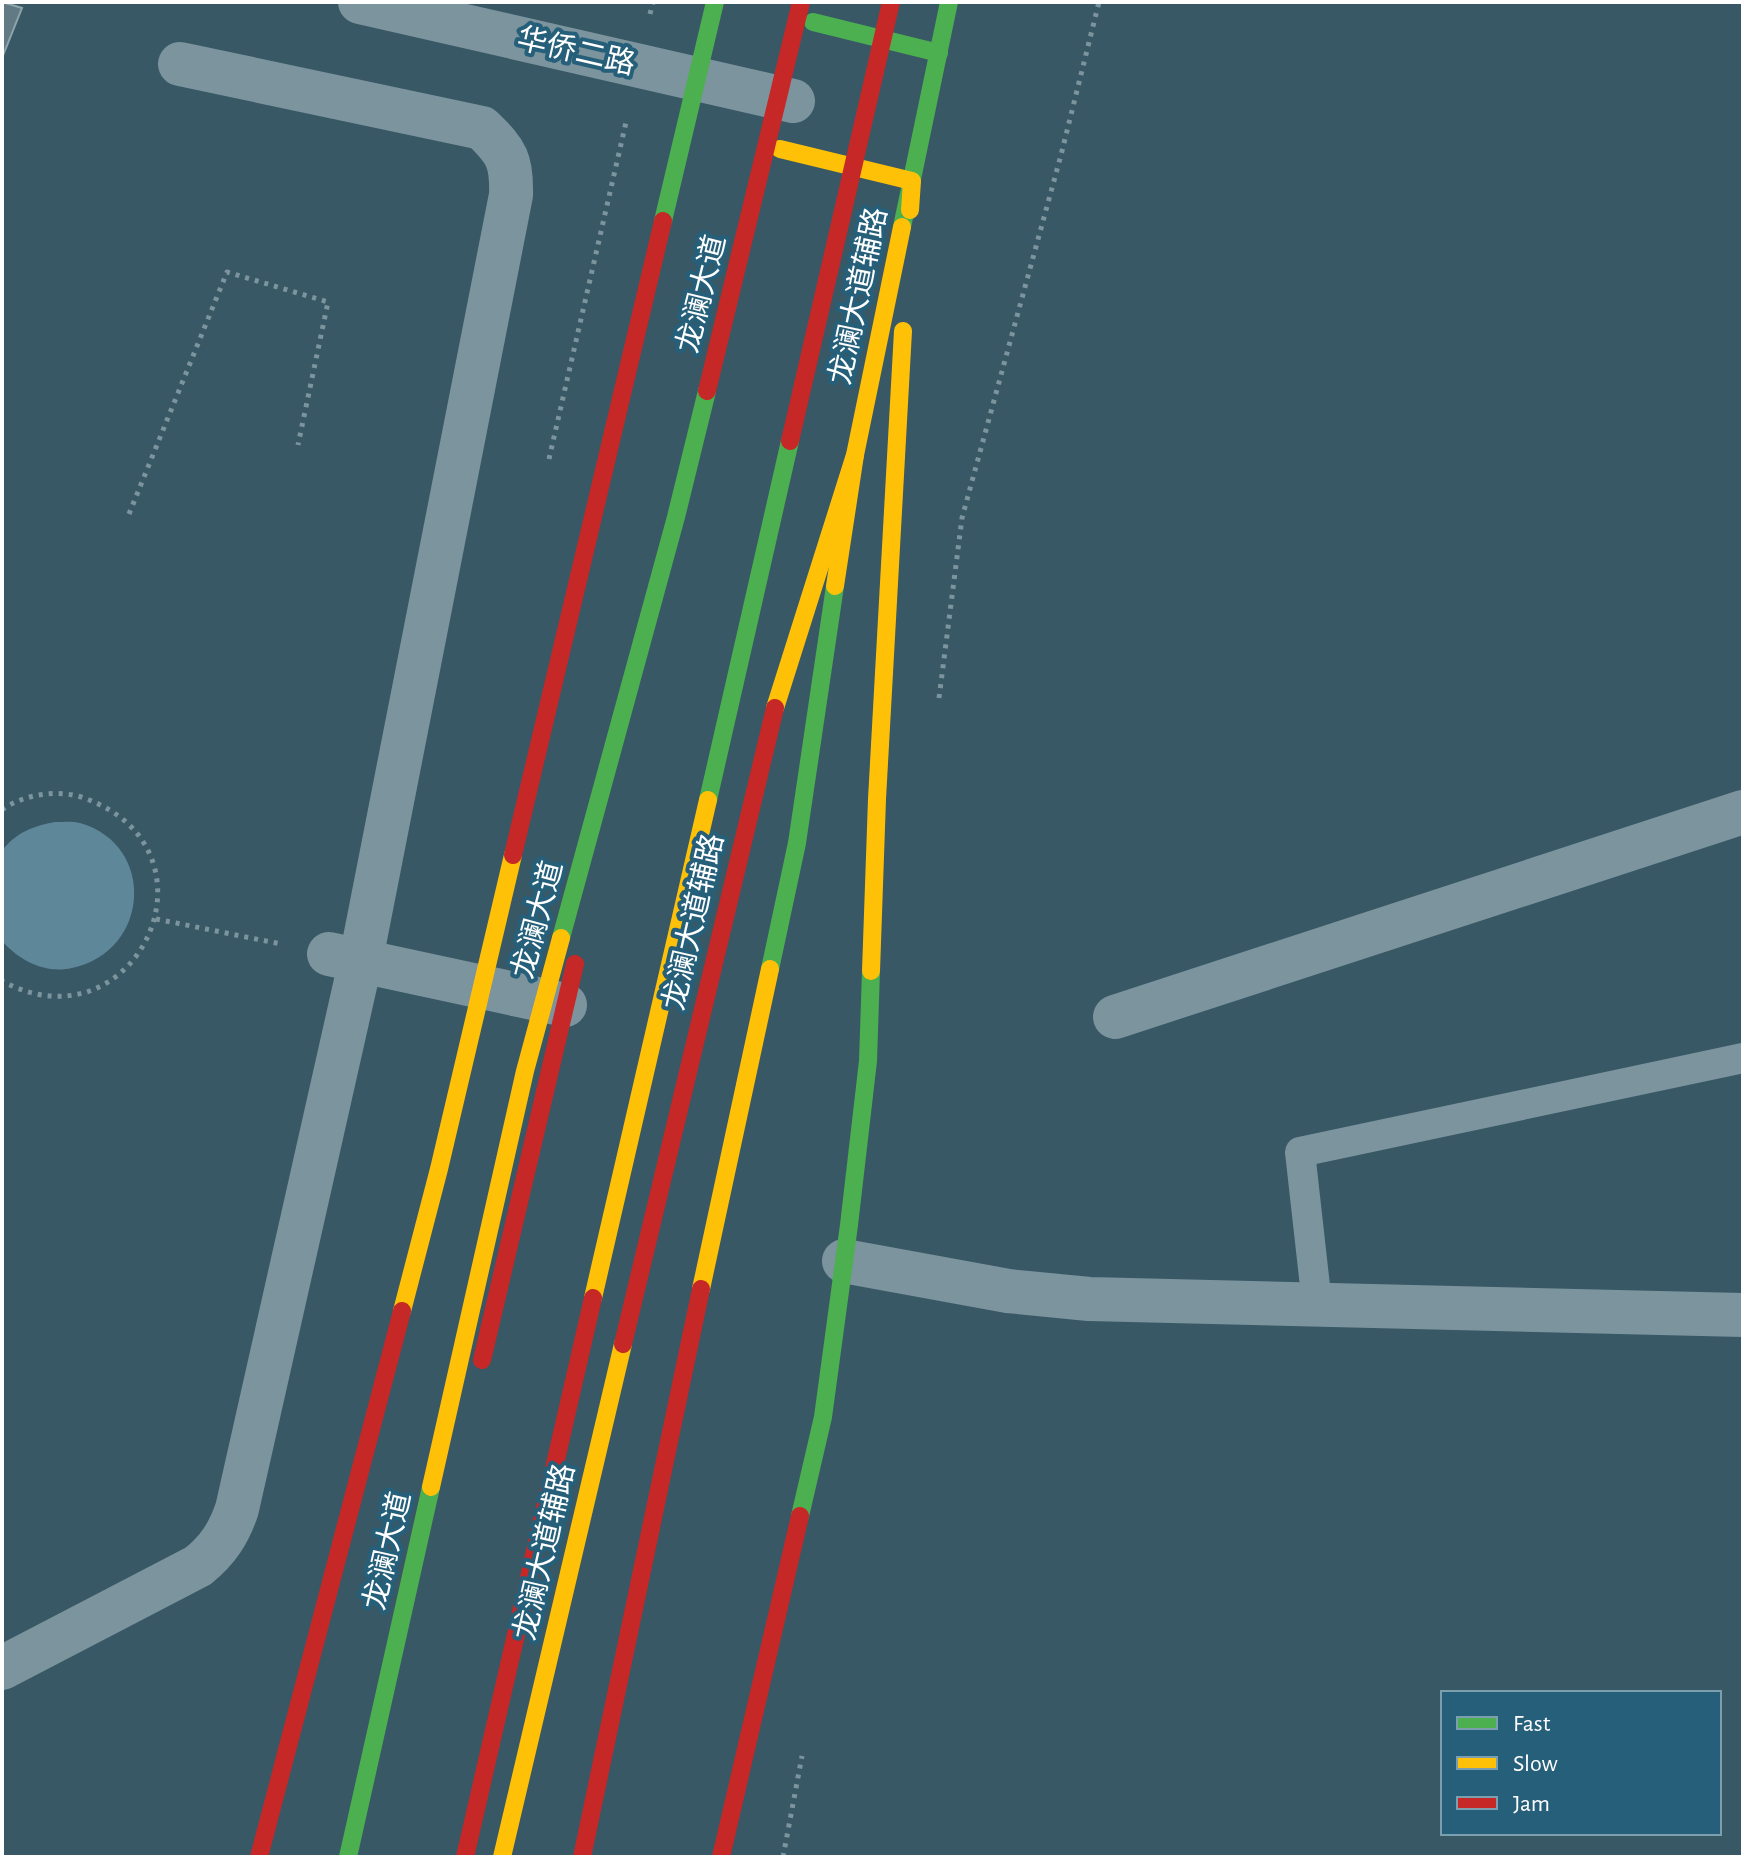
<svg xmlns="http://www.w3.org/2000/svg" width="1745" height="1859" font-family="'Alegreya Sans','Noto Sans SC',sans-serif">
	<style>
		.water { fill: #5e8799 }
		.building { fill: #627a84; stroke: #90a4ac; stroke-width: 2 }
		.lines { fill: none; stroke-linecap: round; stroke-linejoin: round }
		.path { stroke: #7c949d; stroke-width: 5; stroke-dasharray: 4 6; stroke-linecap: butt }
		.lane { stroke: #7c949d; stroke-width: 30 }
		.street { stroke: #7c949d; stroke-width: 44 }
		.fast { stroke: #4caf50; stroke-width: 18 }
		.slow { stroke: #ffc107; stroke-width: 18 }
		.jam { stroke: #c62828; stroke-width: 18 }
		.fast-bridge { stroke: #4caf50; stroke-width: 18 }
		.slow-bridge { stroke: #ffc107; stroke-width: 18 }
		.jam-bridge { stroke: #c62828; stroke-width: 18 }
		.labels { text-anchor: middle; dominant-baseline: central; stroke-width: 8; stroke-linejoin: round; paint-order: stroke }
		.street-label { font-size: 30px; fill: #fff; stroke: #255f79 }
	</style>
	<rect width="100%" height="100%" fill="#385866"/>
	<path class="water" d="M 55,822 C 63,822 73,821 80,823 C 157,845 150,952 72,968 C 45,974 20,961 2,941 L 2,851 C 16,832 34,826 55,822 Z"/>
	<path class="building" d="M 2,2 L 22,8 L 2,58 Z"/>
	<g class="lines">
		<g class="path">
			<path d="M 650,14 L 653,2"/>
			<path d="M 549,459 L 627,118"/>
			<path d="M 129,514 L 227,272 L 328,302 L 298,445"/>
			<path d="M 939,698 L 962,518 L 1061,155 L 1099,2"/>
			<path d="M 2,810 C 23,794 59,789 84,798 C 230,850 136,1053 2,981"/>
			<path d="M 156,919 L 281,944"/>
			<path d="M 783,1857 L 802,1756"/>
		</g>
		<path class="lane" d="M 1317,1304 L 1300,1152 L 1743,1058"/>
		<g class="street">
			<path d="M 360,2 L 793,101"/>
			<path d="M 329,954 L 565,1005"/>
			<path d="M 1115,1017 L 1743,812"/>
			<path d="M 844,1261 L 1008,1291 L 1089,1299 L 1743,1315"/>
			<path d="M 2,1668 L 198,1566 C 218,1550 229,1533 237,1509 L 361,959 L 511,195 C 512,161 507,152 482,128 L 180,64"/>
		</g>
		<g class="fast">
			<path d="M 813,22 L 939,53"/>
			<path d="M 902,227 L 949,2"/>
			<path d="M 770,969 L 797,843 L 835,586"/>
			<path d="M 800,1516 L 823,1417 L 849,1225 L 868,1061 L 871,971"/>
		</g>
		<g class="slow">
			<path d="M 780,149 L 912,181 L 910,210"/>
			<path d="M 835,586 L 855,455"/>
			<path d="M 775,708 L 855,455 L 902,227"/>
			<path d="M 871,971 L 877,799 L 903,331"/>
			<path d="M 701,1289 L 770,969"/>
			<path d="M 502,1857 L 623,1344"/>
		</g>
		<g class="jam">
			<path d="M 623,1344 L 775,708"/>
			<path d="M 482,1360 L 575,964"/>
			<path d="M 582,1857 L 701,1289"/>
			<path d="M 721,1857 L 800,1516"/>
		</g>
		<g class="fast-bridge">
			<path d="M 663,221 L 715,2"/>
			<path d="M 708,800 L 790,441"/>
			<path d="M 561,938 L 676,517 L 707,391"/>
			<path d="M 348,1857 L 431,1487"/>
		</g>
		<g class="slow-bridge">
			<path d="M 593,1298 L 708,800"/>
			<path d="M 402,1311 L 439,1169 L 513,855"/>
			<path d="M 431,1487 L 525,1071 L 561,938"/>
		</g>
		<g class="jam-bridge">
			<path d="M 707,391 L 801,2"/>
			<path d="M 790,441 L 891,2"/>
			<path d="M 513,855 L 663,221"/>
			<path d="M 259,1857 L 402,1311"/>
			<path d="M 465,1857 L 593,1298"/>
		</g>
	</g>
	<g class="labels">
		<g class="street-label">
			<text transform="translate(576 52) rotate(13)">华侨二路</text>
			<text transform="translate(702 294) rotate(-76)">龙澜大道</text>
			<text transform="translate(859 296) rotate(-78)">龙澜大道辅路</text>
			<text transform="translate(538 920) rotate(-75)">龙澜大道</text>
			<text transform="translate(694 922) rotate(-77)">龙澜大道辅路</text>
			<text transform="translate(388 1551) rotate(-77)">龙澜大道</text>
			<text transform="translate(545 1552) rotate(-77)">龙澜大道辅路</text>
		</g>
	</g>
	<rect width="1745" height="1859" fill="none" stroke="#ffffff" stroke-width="8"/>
	<rect x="1441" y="1691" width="280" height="144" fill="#255f79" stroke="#7c9faf" stroke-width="2"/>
	<rect x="1457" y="1717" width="40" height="12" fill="#4caf50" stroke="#7c9faf" stroke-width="2"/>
	<text x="1513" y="1731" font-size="24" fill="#ffffff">Fast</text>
	<rect x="1457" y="1757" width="40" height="12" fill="#ffc107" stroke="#7c9faf" stroke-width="2"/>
	<text x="1513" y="1771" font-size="24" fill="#ffffff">Slow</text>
	<rect x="1457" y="1797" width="40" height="12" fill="#c62828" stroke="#7c9faf" stroke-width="2"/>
	<text x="1513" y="1811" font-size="24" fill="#ffffff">Jam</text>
</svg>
